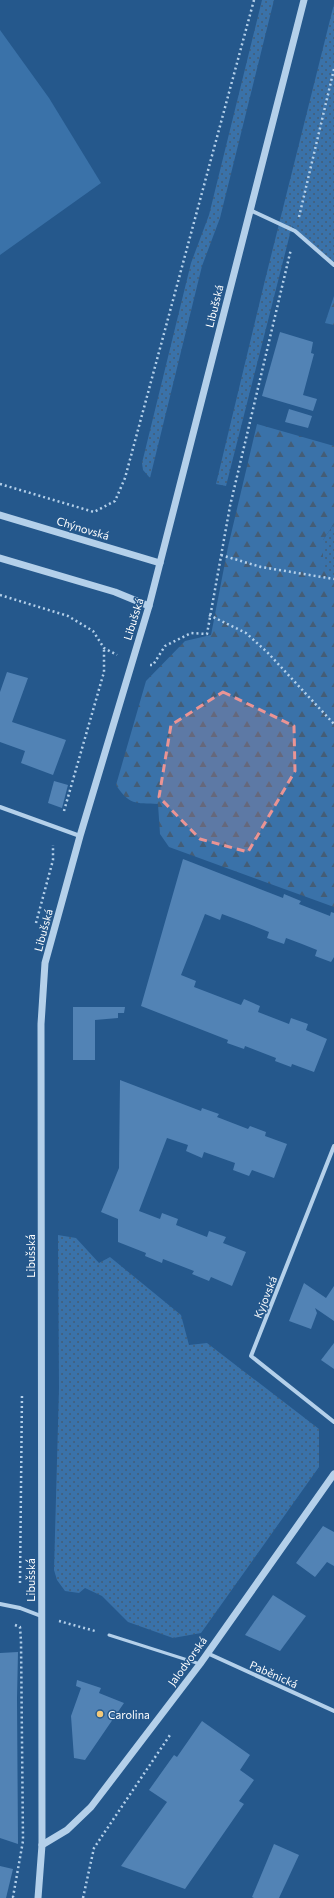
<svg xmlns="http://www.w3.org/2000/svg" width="334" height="1898" font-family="Commissioner,sans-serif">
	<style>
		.grass { fill: url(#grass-dots) }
		.forest { fill: url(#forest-firs) }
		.garden { fill: #3a72a9 }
		.building { fill: #5283b5 }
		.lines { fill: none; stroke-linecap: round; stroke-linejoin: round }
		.path { stroke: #b4d0ea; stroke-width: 2.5; stroke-dasharray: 2 3; stroke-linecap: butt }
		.service { stroke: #b4d0ea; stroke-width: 3 }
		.minor { stroke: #b4d0ea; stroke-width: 4 }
		.tertiary { stroke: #b4d0ea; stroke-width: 7 }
		.marked { fill: #ea9494; fill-opacity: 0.2; stroke: #ea9494; stroke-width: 3; stroke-dasharray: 8 5; stroke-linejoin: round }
		.poi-dot { fill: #f4c979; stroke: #25588c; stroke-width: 1.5 }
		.labels { text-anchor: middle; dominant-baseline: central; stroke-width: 3; stroke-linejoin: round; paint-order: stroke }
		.street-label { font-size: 11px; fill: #fff; stroke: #25588c }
		.poi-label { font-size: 11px; fill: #fff; stroke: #25588c; text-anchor: start }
	</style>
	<defs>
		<pattern id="grass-dots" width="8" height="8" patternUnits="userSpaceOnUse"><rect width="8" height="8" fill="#3a72a9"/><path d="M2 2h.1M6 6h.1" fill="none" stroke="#445d76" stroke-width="1.8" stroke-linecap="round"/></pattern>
		<pattern id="forest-firs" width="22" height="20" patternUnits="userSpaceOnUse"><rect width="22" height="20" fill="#3a72a9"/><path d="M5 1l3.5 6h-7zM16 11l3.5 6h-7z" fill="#445d76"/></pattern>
	</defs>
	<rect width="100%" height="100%" fill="#25588c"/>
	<g class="grass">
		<path d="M 262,0 L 274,0 L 220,218 L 202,266 L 150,478 L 143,470 L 142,463 L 191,263 L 209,215 Z"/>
		<path d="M 334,4 L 334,263 L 292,226 L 226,486 L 216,484 L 265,280 Z"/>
		<path d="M 334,524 L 334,580 L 323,569 L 323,540 Z"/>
		<path d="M 58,1235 L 76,1238 L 99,1263 L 110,1257 L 181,1315 L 189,1345 L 207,1343 L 319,1429 L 319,1467 L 201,1633 L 173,1638 L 128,1622 L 102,1596 L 85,1588 L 79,1593 L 65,1591 L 57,1580 L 54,1570 L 59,1388 Z"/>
	</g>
	<g class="forest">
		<path d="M 334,296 L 334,325 L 325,323 Z"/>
		<path d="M 257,424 L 334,446 L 334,524 L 323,540 L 323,568 L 334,580 L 334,907 L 169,847 L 160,834 L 158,804 C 135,803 129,805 116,785 L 146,681 L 185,641 L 211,635 L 228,547 Z"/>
	</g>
	<path class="garden" d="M 0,30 L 49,98 L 101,183 L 0,255 Z"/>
	<g class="building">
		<path d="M 280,332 L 313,342 L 311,353 L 314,354 L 303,395 L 317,399 L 313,411 L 262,396 Z"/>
		<path d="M 289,409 L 312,416 L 308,428 L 285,422 Z"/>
		<path d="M 7,672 L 28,678 L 12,722 L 66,740 L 53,775 L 21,763 L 25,751 L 0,742 L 0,692 Z"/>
		<path d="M 54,781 L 68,785 L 62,808 L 48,803 Z"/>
		<path d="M 183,859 L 283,898 L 284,894 L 301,901 L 299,904 L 330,916 L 331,912 L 334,913 L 334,957 L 331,962 L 315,956 L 317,950 L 302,944 L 286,938 L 284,944 L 267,938 L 269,932 L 249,924 L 222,914 L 220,920 L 205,914 L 181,975 L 196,981 L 194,987 L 241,1005 L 244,999 L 260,1006 L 258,1012 L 289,1024 L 291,1018 L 308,1024 L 306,1030 L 327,1039 L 314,1072 L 292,1064 L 291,1067 L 275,1061 L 276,1058 L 245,1046 L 244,1049 L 227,1043 L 228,1040 L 141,1006 Z"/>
		<path d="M 73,1007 L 125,1007 L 124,1013 L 118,1013 L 118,1018 L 95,1020 L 95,1060 L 73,1060 Z"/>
		<path d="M 120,1080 L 201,1111 L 202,1108 L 219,1114 L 217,1117 L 248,1129 L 250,1126 L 266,1132 L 265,1136 L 287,1144 L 274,1178 L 252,1170 L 249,1176 L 233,1170 L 235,1163 L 204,1152 L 202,1158 L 186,1151 L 188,1145 L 167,1138 L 139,1211 L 160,1219 L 162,1213 L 178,1219 L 176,1225 L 207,1237 L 209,1231 L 226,1237 L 223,1243 L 246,1252 L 232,1286 L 211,1277 L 209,1281 L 192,1274 L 194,1271 L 163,1259 L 162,1263 L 145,1256 L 146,1253 L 118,1242 L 118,1219 L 101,1212 L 119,1168 Z"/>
		<path d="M 304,1283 L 326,1298 L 334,1286 L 334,1321 L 315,1308 L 317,1313 L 311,1329 L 289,1321 Z"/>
		<path d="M 334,1343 L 334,1369 L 321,1360 Z"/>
		<path d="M 323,1526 L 334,1532 L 334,1566 L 327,1562 L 315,1577 L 296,1563 Z"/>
		<path d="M 273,1595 L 306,1616 L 280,1651 L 245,1635 Z"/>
		<path d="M 18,1652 L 17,1698 L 18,1844 L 0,1838 L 0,1653 Z"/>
		<path d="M 77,1680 L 101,1688 L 99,1693 L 124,1703 L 85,1760 L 74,1758 L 71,1716 L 81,1688 L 76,1686 Z"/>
		<path d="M 202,1721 L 250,1755 L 240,1770 L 254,1780 L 239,1801 L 244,1804 L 185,1889 L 121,1866 L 167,1802 L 149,1790 L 174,1755 L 177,1757 Z"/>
		<path d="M 274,1844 L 299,1855 L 279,1898 L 254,1898 L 252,1897 Z"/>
		<path d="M 0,1866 L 13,1869 L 6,1898 L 0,1898 Z"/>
	</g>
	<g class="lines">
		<g class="path">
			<path d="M 299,217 L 334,69"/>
			<path d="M 0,484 L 94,512 L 115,501 L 125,478 L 254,0"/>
			<path d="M 221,555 L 261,567 L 334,579"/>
			<path d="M 0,595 L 68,616 L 93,631 L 104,648 L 117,655"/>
			<path d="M 209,615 L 246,633 L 268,653 L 334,724"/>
			<path d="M 150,665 L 153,665 L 165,646 L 191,633 L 207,634 L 230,506 L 291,249"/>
			<path d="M 64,811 L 104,672 L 104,648"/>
			<path d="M 36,923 L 53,860 L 53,845"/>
			<path d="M 20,1583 L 22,1393"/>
			<path d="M 59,1621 L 95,1631"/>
			<path d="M 15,1625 L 20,1627 L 21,1641 L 23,1841 L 13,1897 L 16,1898"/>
			<path d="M 83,1898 L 94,1848 L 170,1735"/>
		</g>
		<path class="service" d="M 109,1635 L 200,1664"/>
		<g class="minor">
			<path d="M 250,210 L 295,231 L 334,265"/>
			<path d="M 0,807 L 80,836"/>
			<path d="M 334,1146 L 251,1356 L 334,1422"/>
			<path d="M 0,1604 L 20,1608 L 41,1616"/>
			<path d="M 207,1653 L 334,1711"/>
		</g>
		<g class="tertiary">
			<path d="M 0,515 L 160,563"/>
			<path d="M 0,558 L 115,592 L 149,606"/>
			<path d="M 42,1845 L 67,1830 L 91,1807 L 200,1664 L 334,1474"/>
			<path d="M 38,1898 L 42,1845 L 41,1024 L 45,963 L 80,836 L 149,606 L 304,0"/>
		</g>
	</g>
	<path class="marked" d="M 223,692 L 294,726 L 295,771 L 248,852 L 200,839 L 159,797 L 171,725 Z"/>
	<circle class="poi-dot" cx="100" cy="1714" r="4"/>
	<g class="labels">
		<g class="street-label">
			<text transform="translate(214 306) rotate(-76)">Libušská</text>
			<text transform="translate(83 528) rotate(17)">Chýnovská</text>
			<text transform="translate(133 619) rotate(-73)">Libušská</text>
			<text transform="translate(43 930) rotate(-75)">Libušská</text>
			<text transform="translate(30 1256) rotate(-90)">Libušská</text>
			<text transform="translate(265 1297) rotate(-68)">Kyjovská</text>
			<text transform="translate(30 1580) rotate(-90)">Libušská</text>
			<text transform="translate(187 1661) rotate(-54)">Jalodvorská</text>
			<text transform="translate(274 1674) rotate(24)">Paběnická</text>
		</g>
		<g class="poi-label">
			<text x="108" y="1714">Carolina</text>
		</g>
	</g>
</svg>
